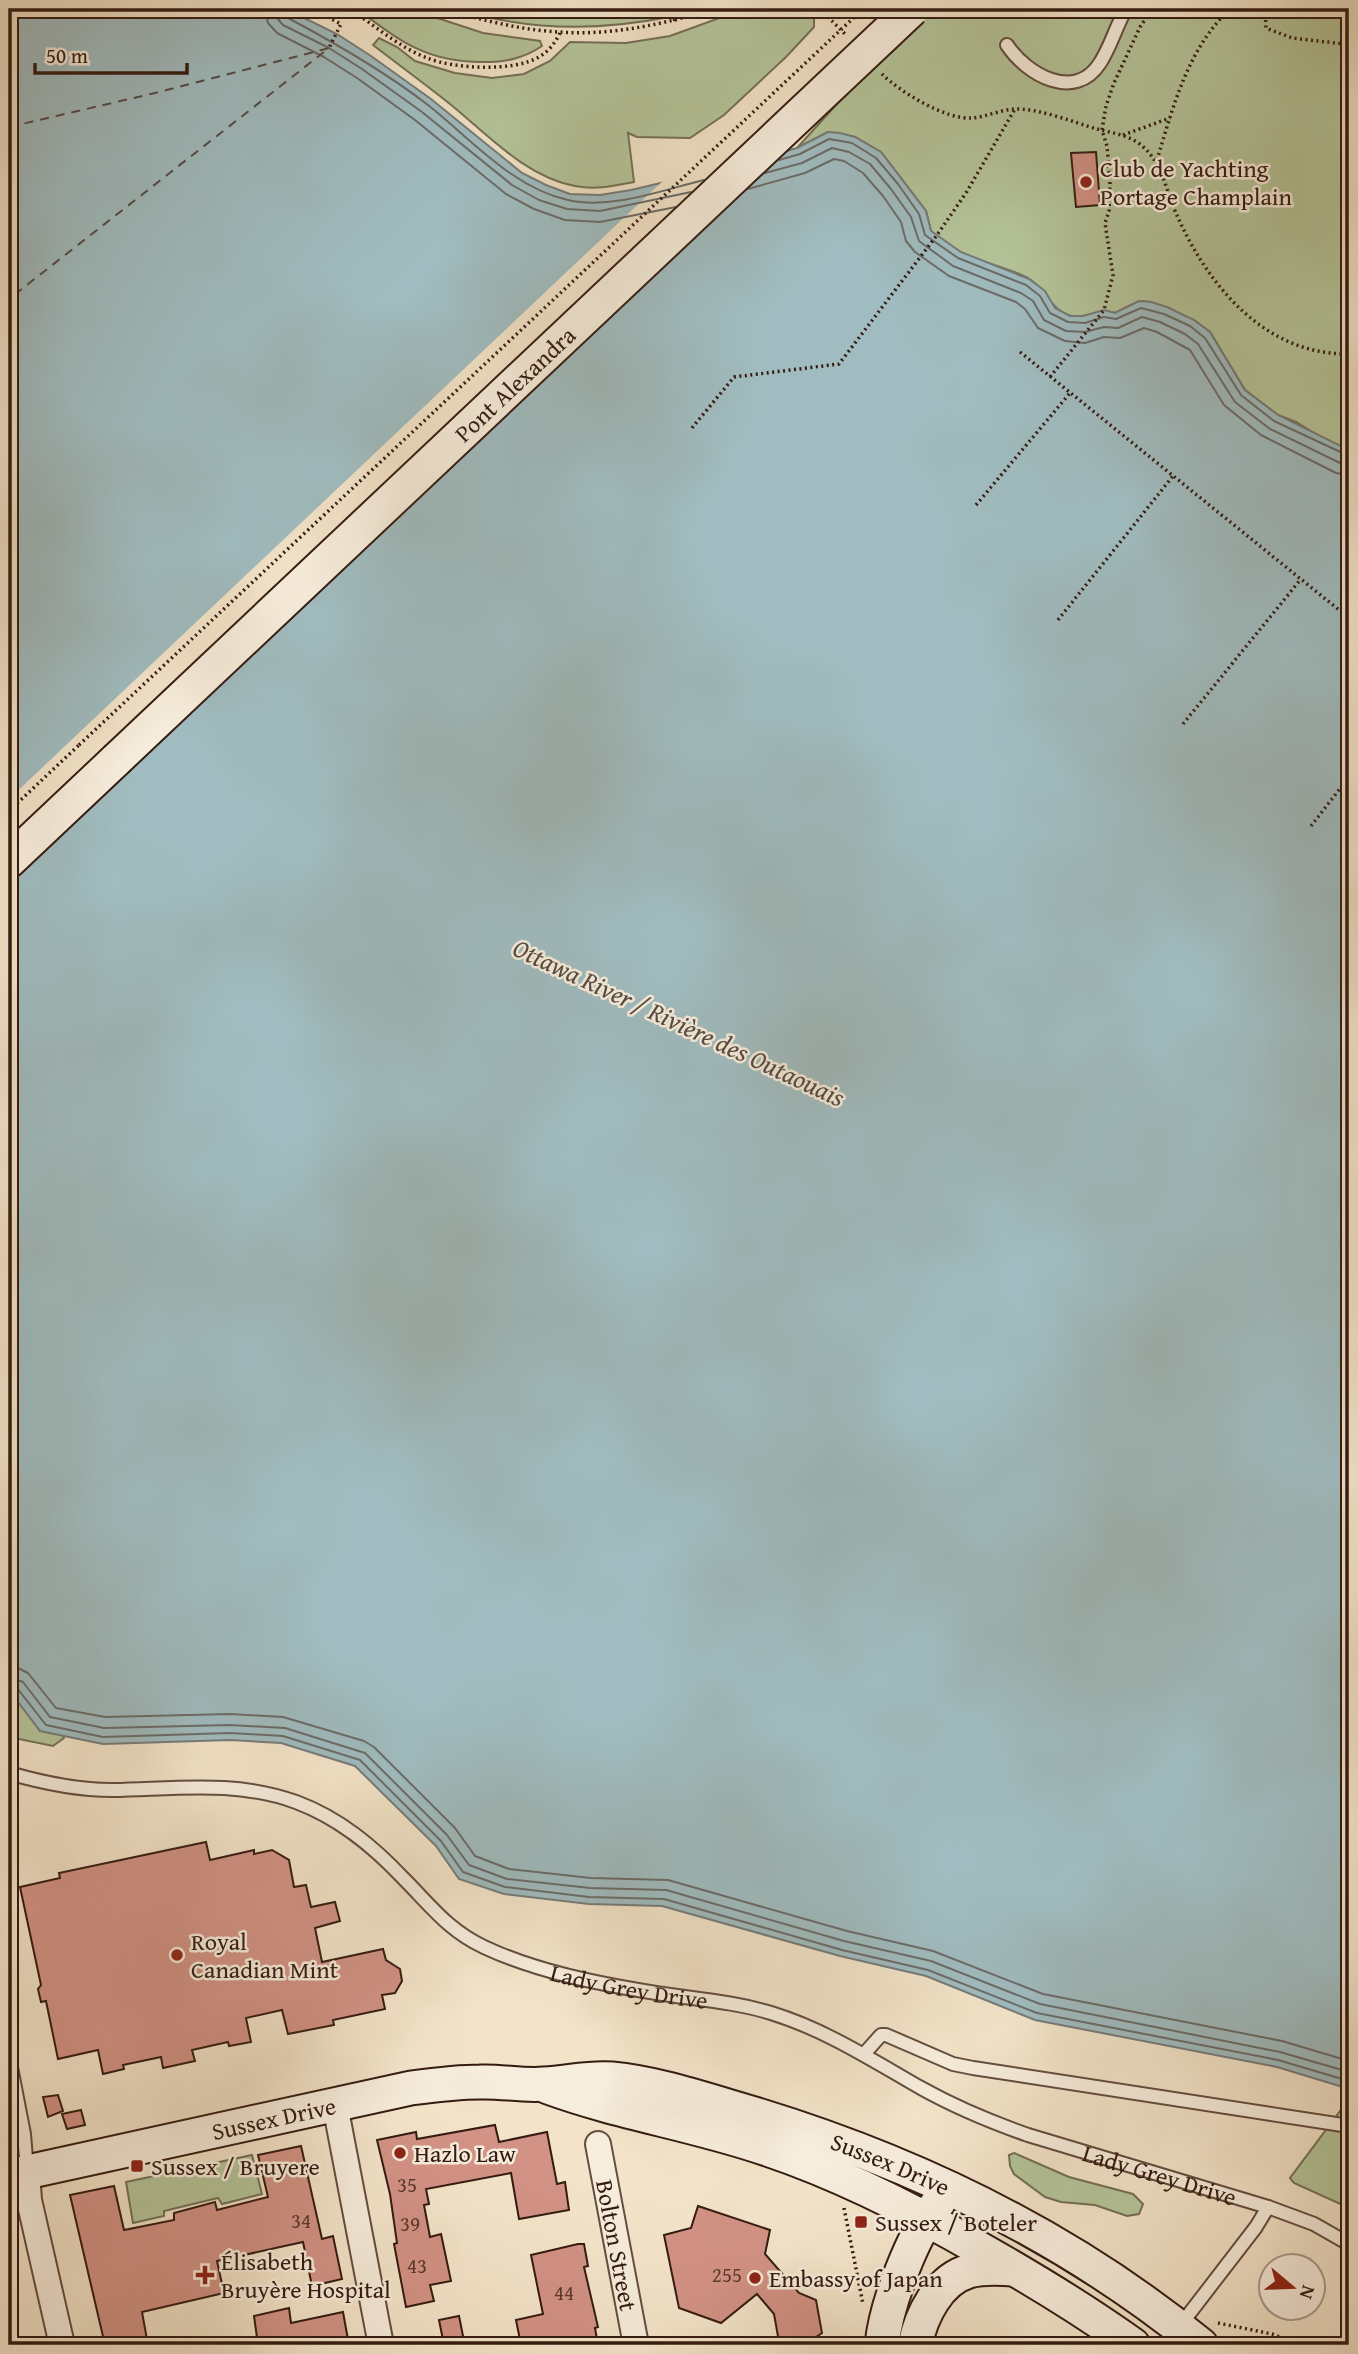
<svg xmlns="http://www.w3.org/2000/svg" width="1358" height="2354" font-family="'Gentium Book Plus',serif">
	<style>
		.green { fill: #b5c59a; stroke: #747056; stroke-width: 2 }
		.water { fill: #a0bcc0; stroke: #757c7a; stroke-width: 2 }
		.pier { fill: #f3e4c9 }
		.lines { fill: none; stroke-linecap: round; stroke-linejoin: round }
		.shore { stroke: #6a6c69; stroke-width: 2 }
		.ferry { stroke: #544b46; stroke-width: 2; stroke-dasharray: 9 7; stroke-linecap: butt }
		.building { fill: #d29285; stroke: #341b12; stroke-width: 2 }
		.lane-casing { stroke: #644d40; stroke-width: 16 }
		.street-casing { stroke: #644d40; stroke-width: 28 }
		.secondary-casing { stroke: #341b12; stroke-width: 37 }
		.path { stroke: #341b12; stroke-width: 3.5; stroke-dasharray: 2 3.5; stroke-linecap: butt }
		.lane { stroke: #f7eddc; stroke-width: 12 }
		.street { stroke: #f7eddc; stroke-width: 24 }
		.secondary { stroke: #f7eddc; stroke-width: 33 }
		.secondary-bridge-casing { stroke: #341b12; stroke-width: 37; stroke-linecap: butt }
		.path-bridge { stroke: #341b12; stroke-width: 3.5; stroke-dasharray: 2 3.5; stroke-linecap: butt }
		.secondary-bridge { stroke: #f7eddc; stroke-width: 33 }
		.poi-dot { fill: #8f2418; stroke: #f7eddc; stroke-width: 2.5 }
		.labels { text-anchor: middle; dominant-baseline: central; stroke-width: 5; stroke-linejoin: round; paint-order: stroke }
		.number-label { font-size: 21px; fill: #5c392f }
		.poi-label { font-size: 24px; fill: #341b12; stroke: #f7eddc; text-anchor: start }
		.street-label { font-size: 24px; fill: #341b12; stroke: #f7eddc }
		.water-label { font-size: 26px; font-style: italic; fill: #544b46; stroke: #f7eddc }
	</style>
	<rect width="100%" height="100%" fill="#f3e4c9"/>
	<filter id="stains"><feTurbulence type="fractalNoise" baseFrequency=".00286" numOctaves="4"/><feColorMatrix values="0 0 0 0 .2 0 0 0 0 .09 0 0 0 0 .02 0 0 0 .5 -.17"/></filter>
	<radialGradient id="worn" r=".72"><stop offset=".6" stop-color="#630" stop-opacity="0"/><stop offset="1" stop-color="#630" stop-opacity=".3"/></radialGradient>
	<g class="green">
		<path d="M 357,9 L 410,9 L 483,33 L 540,41 L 542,46 C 524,58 507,62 485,62 C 428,63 401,42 357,9 Z"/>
		<path d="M 458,9 L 674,9 L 669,17 C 599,31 527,31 458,9 Z"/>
		<path d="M 744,9 L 798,9 L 814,16 L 814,27 L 786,57 L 724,115 L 690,138 L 637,137 L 628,133 L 634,182 C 613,186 596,190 575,186 C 526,177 488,135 450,104 C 425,84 399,65 373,45 L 379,38 L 397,47 L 415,61 L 455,73 L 492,78 L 524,74 L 550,61 L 570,42 L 626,43 L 670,36 Z"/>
		<path d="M 923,9 L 1349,9 L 1349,455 L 1296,422 L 1278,415 L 1245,390 L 1210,332 L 1194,320 L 1151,302 L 1139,301 L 1115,313 C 1097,308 1089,319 1072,316 C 1051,312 1047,289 1028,278 C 1007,267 983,263 962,253 C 951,247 941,238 931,231 L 926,211 L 881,152 L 855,137 L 828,132 L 797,148 Z"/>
		<path d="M 9,1670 L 60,1729 L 64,1738 L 53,1746 L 9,1737 Z"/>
		<path d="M 1349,2099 L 1349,2208 L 1294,2183 L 1290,2178 Z"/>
		<path d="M 1014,2153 L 1069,2177 L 1133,2194 L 1143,2204 L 1139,2214 L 1127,2216 L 1095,2205 L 1061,2202 L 1045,2197 L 1014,2174 L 1010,2166 L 1009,2155 Z"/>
		<path d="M 252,2155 L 262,2194 L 222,2204 L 218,2198 L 164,2211 L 164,2216 L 133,2223 L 126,2182 Z"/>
	</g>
	<path class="water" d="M 9,9 L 286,9 L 337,34 L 371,56 L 431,99 L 522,173 L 546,185 L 570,194 L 600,195 L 631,190 L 724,168 L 797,148 L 828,132 L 840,133 L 855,137 L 881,152 L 926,211 L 931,231 L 961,252 L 1029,279 L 1045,291 L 1055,308 L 1070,316 L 1083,316 L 1104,310 L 1115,313 L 1139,301 L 1151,302 L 1167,307 L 1194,320 L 1210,332 L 1245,390 L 1278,415 L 1349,450 L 1349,2089 L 1277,2067 L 1035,2020 L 926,1976 L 840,1956 L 662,1906 L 589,1904 L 504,1894 L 459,1879 L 436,1846 L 355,1766 L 281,1743 L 230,1740 L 103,1744 L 40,1731 L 9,1690 Z"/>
	<path class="pier" d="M 723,165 L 9,874 L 9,799 L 666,178 Z"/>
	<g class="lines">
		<g class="shore">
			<path d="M 265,9 L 268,23 L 277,33 L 324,57 L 357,78 L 415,120 L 506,194 L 534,209 L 565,220 L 600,222 L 676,207"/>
			<path d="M 276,9 L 277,18 L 283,25 L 329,48 L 362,69 L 422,112 L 512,185 L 539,200 L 567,209 L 600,211 L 691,192"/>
			<path d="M 285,9 L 288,18 C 337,44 384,71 428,105 C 471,139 513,188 568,200 C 611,210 662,190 704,180"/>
			<path d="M 779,160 L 800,154 L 829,139 L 852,143 L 876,158 L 898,184 L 919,214 L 925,235 L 958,258 L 1026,285 L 1040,296 L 1050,313 L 1068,322 L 1085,323 L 1104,317 L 1116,319 L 1141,308 L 1164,314 L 1190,326 L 1205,338 L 1241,395 L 1274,421 L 1349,456"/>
			<path d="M 765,173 L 802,163 L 832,148 L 849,152 L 870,164 L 891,189 L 911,217 L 919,241 L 953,266 L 1021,293 L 1033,301 L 1044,320 L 1066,331 L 1085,332 L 1104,327 L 1118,328 L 1142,317 L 1160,322 L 1185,334 L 1198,344 L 1235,402 L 1270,429 L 1340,463 L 1349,465"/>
			<path d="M 748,189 L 805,173 L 834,159 L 844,161 L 863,173 L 883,196 L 901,222 L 906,241 L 915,252 L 949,276 L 1016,302 L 1025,309 L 1038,328 L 1065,341 L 1085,343 L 1104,337 L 1120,338 L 1144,328 L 1157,332 L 1190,350 L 1224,405 L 1261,435 L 1336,473 L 1349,475"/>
			<path d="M 9,1667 L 18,1668 L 28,1673 L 56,1708 L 105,1717 L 230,1714 L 283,1717 L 364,1741 L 374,1747 L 455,1828 L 475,1856 L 509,1869 L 591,1878 L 668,1880 L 847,1931 L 933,1951 L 1043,1994 L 1282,2041 L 1349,2061"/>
			<path d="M 9,1677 L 23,1682 L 50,1717 L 104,1728 L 230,1725 L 285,1728 L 365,1753 L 447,1835 L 469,1865 L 507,1879 L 590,1888 L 666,1890 L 844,1941 L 931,1961 L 1040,2004 L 1280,2052 L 1349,2072"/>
			<path d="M 9,1686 L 17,1688 L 46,1725 L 103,1737 L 230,1733 L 283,1736 L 360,1760 L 441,1841 L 463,1872 L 505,1887 L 589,1897 L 664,1899 L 842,1950 L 928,1970 L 1037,2013 L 1278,2060 L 1349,2081"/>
		</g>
		<path class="ferry" d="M 9,127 L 155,93 L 329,48 L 9,299"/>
	</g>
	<g class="building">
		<path d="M 1096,152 L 1100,205 L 1076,207 L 1071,153 Z"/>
		<path d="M 206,1842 L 210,1860 L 254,1850 L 254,1854 L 272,1850 L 289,1860 L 294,1887 L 306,1885 L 311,1907 L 335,1902 L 340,1921 L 315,1928 L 322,1962 L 383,1949 L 386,1960 L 400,1969 L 402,1981 L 395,1993 L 382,1995 L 385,2009 L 333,2020 L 334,2025 L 288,2034 L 282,2010 L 246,2018 L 251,2042 L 229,2046 L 228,2042 L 192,2050 L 195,2061 L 163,2068 L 161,2057 L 123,2065 L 124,2069 L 103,2074 L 98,2050 L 58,2059 L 46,2001 L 41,2002 L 38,1989 L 41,1985 L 20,1887 L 60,1878 L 59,1873 Z"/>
		<path d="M 58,2095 L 63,2111 L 48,2117 L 43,2097 Z"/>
		<path d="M 81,2110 L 85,2125 L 67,2129 L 62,2114 Z"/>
		<path d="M 495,2125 L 499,2142 L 547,2132 L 557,2184 L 565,2182 L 569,2210 L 519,2219 L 511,2173 L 426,2189 L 429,2204 L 424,2205 L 430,2237 L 441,2234 L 451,2281 L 430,2285 L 434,2301 L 406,2307 L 394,2244 L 397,2243 L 390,2194 L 377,2140 L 416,2132 L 417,2139 Z"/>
		<path d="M 301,2146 L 322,2239 L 333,2236 L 342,2279 L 312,2286 L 303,2242 L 217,2261 L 224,2293 L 142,2312 L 148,2345 L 105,2345 L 70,2195 L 114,2186 L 124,2230 L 174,2220 L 174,2213 L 215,2202 L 217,2210 L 268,2197 L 258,2155 Z"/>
		<path d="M 698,2206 L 770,2230 L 765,2254 L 799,2293 L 816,2300 L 822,2333 L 804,2345 L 791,2345 L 779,2342 L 774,2314 L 757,2294 L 721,2323 L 679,2308 L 664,2235 L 691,2228 Z"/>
		<path d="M 578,2244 L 584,2244 L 588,2266 L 584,2267 L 598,2327 L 595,2328 L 598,2345 L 521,2345 L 516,2320 L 543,2314 L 531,2255 Z"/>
		<path d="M 289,2308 L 291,2323 L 343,2312 L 349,2345 L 258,2345 L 254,2316 Z"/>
		<path d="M 459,2316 L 464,2341 L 444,2345 L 439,2320 Z"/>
	</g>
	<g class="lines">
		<defs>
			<g id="lane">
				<path d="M 1007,45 C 1027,75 1075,102 1100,63 C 1111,46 1116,26 1126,9"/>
				<path id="s1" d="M 9,1773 C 43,1783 77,1790 113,1790 C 175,1789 236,1780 296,1802 C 339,1818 373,1846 404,1879 C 431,1906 448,1930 484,1947 C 535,1971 595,1983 650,1992 C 691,1999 732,2001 771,2013 C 826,2030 872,2060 921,2088 C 955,2107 991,2122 1028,2135 L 1268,2207 L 1314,2224 L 1349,2244"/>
				<path d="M 864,2054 L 881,2035 L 886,2035 L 953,2064 L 973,2068 L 1349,2126"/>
				<path d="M 9,2057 L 24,2134 L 27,2171"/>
				<path d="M 1179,2327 L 1256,2227 L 1268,2207"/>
			</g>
			<g id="street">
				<path d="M 335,2105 L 381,2345"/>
				<path id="s2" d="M 598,2144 L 636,2345"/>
				<path d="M 27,2172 L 29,2200 L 62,2345"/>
			</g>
			<g id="secondary">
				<path d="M 9,861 L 116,760"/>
				<path d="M 548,2087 C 616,2112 688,2123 758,2146 C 836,2171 909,2208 980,2249 C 1033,2279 1084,2310 1133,2345"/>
				<path id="s3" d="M 9,2176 L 411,2088 C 434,2085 457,2082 480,2082 C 501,2081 523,2086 544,2084 C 567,2083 588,2077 612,2079 C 655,2083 700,2098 741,2110 C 907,2159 1066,2235 1201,2345"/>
				<path d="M 882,2345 C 886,2304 913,2234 938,2203"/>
				<path d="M 915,2345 C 921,2316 938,2280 969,2271 C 983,2267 999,2268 1014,2269"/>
			</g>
		</defs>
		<use href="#lane" class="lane-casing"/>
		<use href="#street" class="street-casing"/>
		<use href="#secondary" class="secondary-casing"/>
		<g class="path">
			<path d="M 313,9 L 341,24 L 329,48"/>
			<path d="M 350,9 C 375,26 399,47 427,58 C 454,69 514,72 539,57 C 549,51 555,43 560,33"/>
			<path d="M 442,9 C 480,19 519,30 559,32 C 610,36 665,24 713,9"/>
			<path d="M 820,9 L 846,35"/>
			<path d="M 1265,9 L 1266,28 L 1292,38 L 1344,44 L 1341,11"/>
			<path d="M 1327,9 L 1341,11 L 1349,9"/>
			<path d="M 674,21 L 680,9"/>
			<path d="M 882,74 C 900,92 946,120 972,118 C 986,117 1000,110 1014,109 C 1038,108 1073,122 1097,129 C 1112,133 1129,135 1141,145 C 1162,162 1165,187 1175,211 C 1206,283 1263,355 1349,354"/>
			<path d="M 1123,135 L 1170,118"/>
			<path d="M 1157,160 C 1173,107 1188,48 1230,9"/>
			<path d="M 1020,352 L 1349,618"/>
			<path d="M 1050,377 L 1104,310 L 1113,275 L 1105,223 L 1109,211 L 1110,181 L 1107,146 L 1102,130 L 1106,106 L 1114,83 L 1140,27 L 1152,9"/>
			<path d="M 692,428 L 734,377 L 839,364 L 937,235 L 966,193 L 1015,109"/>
			<path d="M 976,505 L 1070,393"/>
			<path d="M 1058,620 L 1173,476"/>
			<path d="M 1183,724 L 1301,579"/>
			<path d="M 9,811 L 79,745"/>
			<path d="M 1311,826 L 1349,777"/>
			<path d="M 844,2208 L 863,2304"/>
			<path d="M 1218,2323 L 1272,2334 L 1300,2345"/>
		</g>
		<use href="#lane" class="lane"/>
		<use href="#street" class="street"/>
		<use href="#secondary" class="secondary"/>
		<defs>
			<g id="secondary-bridge">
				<path id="s4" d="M 116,760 L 912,9"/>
			</g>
		</defs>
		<use href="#secondary-bridge" class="secondary-bridge-casing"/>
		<path class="path-bridge" d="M 79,745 L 863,9"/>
		<use href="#secondary-bridge" class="secondary-bridge"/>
	</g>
	<g class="poi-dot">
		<circle cx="1086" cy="182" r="7"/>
		<circle cx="177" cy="1955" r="7"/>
		<circle cx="400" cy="2153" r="7"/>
		<rect x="130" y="2159" width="14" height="14" rx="3.5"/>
		<rect x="854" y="2215" width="14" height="14" rx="3.5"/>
		<path d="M201.5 2264.5h7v7h7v7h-7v7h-7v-7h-7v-7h7z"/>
		<circle cx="755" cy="2278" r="7"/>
	</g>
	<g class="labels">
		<g class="number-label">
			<text x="407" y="2184">35</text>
			<text x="301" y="2220">34</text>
			<text x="410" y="2223">39</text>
			<text x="417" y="2265">43</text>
			<text x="727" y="2274">255</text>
			<text x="564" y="2292">44</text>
		</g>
		<g class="poi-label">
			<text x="1100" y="168">Club de Yachting<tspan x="1100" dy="28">Portage Champlain</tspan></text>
			<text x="191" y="1941">Royal<tspan x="191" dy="28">Canadian Mint</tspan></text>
			<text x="414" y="2153">Hazlo Law</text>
			<text x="151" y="2166">Sussex / Bruyere</text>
			<text x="875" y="2222">Sussex / Boteler</text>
			<text x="221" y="2261">Élisabeth<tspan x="221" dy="28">Bruyère Hospital</tspan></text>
			<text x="769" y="2278">Embassy of Japan</text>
		</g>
		<g class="street-label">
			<text stroke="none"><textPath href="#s4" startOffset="548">Pont Alexandra</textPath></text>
			<text stroke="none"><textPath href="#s1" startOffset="681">Lady Grey Drive</textPath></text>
			<text stroke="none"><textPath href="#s3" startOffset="271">Sussex Drive</textPath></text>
			<text stroke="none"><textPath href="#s3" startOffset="905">Sussex Drive</textPath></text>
			<text stroke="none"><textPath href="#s1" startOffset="1248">Lady Grey Drive</textPath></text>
			<text stroke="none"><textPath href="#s2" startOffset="103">Bolton Street</textPath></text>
		</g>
		<g class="water-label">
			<text transform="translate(679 1022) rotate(25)">Ottawa River / Rivière des Outaouais</text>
		</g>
	</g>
	<rect width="1358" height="2354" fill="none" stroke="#f3e4c9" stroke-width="35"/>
	<rect x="10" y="10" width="1337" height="2333" fill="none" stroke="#341b12" stroke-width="3.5"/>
	<rect x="18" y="18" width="1323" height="2319" fill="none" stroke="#341b12" stroke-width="2"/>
	<g transform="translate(1292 2287) rotate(109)"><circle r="33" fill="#f7eddc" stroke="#a9998b" stroke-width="2"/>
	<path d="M0-5L12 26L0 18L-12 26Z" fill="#8f2418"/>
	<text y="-10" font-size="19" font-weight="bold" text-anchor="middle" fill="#341b12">N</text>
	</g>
	<path d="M35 63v10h152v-10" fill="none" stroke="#341b12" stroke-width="3.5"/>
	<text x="46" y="63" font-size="21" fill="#341b12" stroke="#f7eddc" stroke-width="5" paint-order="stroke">50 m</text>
	<rect width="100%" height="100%" filter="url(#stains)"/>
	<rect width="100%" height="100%" fill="url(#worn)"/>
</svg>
